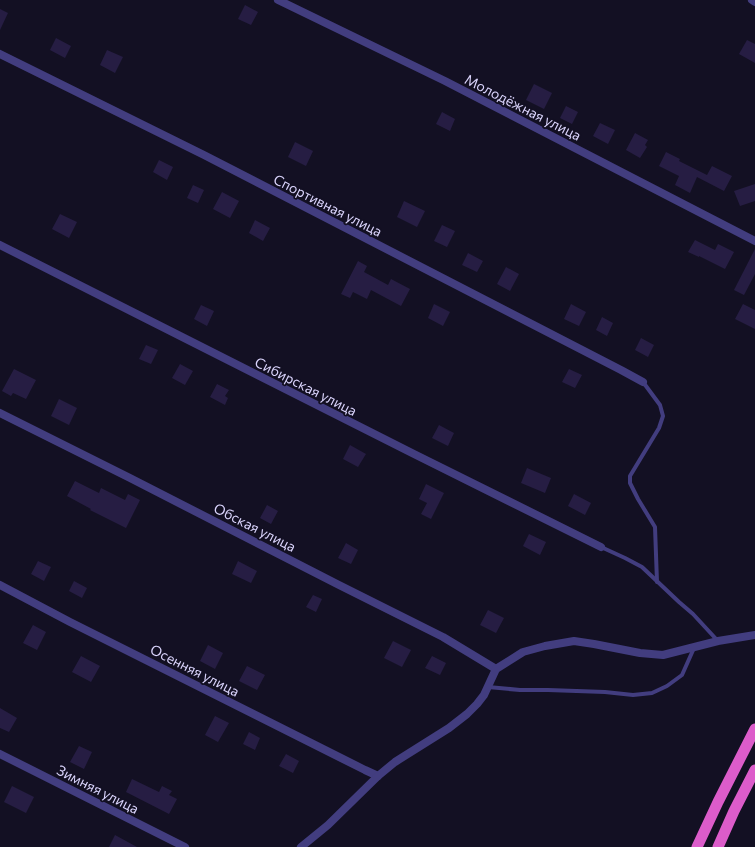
<svg xmlns="http://www.w3.org/2000/svg" width="755" height="847" font-family="Commissioner,sans-serif">
	<style>
		.building { fill: #261d43 }
		.lines { fill: none; stroke-linecap: round; stroke-linejoin: round }
		.service { stroke: #423d7f; stroke-width: 4 }
		.minor { stroke: #423d7f; stroke-width: 8 }
		.trunk { stroke: #dc5cca; stroke-width: 11 }
		.labels { text-anchor: middle; dominant-baseline: central; stroke-width: 3.5; stroke-linejoin: round; paint-order: stroke }
		.street-label { font-size: 14px; fill: #dad4fc; stroke: #131023 }
	</style>
	<rect width="100%" height="100%" fill="#131023"/>
	<g class="building">
		<path d="M 245,5 L 258,12 L 251,25 L 238,19 Z"/>
		<path d="M 0,9 L 8,13 L 0,30 Z"/>
		<path d="M 56,38 L 71,46 L 65,58 L 50,50 Z"/>
		<path d="M 747,40 L 755,44 L 755,63 L 739,54 Z"/>
		<path d="M 107,50 L 123,57 L 115,73 L 100,65 Z"/>
		<path d="M 534,84 L 552,93 L 544,109 L 526,100 Z"/>
		<path d="M 566,106 L 578,112 L 572,124 L 560,118 Z"/>
		<path d="M 442,112 L 455,119 L 450,131 L 436,124 Z"/>
		<path d="M 600,123 L 615,130 L 608,144 L 593,136 Z"/>
		<path d="M 635,133 L 648,140 L 645,145 L 647,147 L 640,158 L 626,150 Z"/>
		<path d="M 295,142 L 313,151 L 306,166 L 288,157 Z"/>
		<path d="M 666,152 L 680,159 L 679,161 L 707,175 L 712,166 L 732,176 L 724,191 L 697,177 L 690,193 L 675,185 L 679,176 L 659,166 Z"/>
		<path d="M 159,160 L 173,167 L 167,180 L 153,172 Z"/>
		<path d="M 755,184 L 755,201 L 740,206 L 734,191 Z"/>
		<path d="M 193,185 L 204,190 L 198,203 L 187,198 Z"/>
		<path d="M 222,192 L 239,201 L 230,218 L 213,209 Z"/>
		<path d="M 404,201 L 425,211 L 417,227 L 397,217 Z"/>
		<path d="M 60,214 L 77,222 L 69,238 L 52,229 Z"/>
		<path d="M 255,220 L 270,228 L 263,241 L 249,233 Z"/>
		<path d="M 442,225 L 455,231 L 447,247 L 434,241 Z"/>
		<path d="M 695,240 L 715,250 L 718,244 L 734,252 L 725,269 L 699,256 L 699,257 L 688,252 Z"/>
		<path d="M 755,249 L 755,274 L 744,295 L 734,290 Z"/>
		<path d="M 468,253 L 483,261 L 477,272 L 462,265 Z"/>
		<path d="M 358,261 L 367,266 L 364,272 L 388,285 L 391,279 L 410,289 L 401,306 L 371,290 L 367,299 L 353,292 L 350,298 L 341,294 Z"/>
		<path d="M 506,267 L 519,274 L 510,291 L 497,284 Z"/>
		<path d="M 434,304 L 450,312 L 443,326 L 428,318 Z"/>
		<path d="M 571,304 L 586,312 L 579,326 L 564,319 Z"/>
		<path d="M 743,304 L 755,310 L 755,329 L 735,319 Z"/>
		<path d="M 201,305 L 214,311 L 207,326 L 194,319 Z"/>
		<path d="M 602,317 L 613,323 L 607,336 L 596,330 Z"/>
		<path d="M 641,338 L 654,345 L 648,357 L 635,350 Z"/>
		<path d="M 146,345 L 158,350 L 151,364 L 139,359 Z"/>
		<path d="M 180,364 L 193,371 L 185,385 L 172,378 Z"/>
		<path d="M 14,369 L 36,380 L 26,399 L 13,393 L 11,396 L 2,391 Z"/>
		<path d="M 569,369 L 582,375 L 575,388 L 562,382 Z"/>
		<path d="M 217,384 L 229,390 L 225,396 L 228,398 L 225,405 L 210,397 Z"/>
		<path d="M 59,399 L 77,408 L 69,425 L 51,416 Z"/>
		<path d="M 439,425 L 454,433 L 448,446 L 432,438 Z"/>
		<path d="M 350,445 L 366,454 L 358,467 L 343,459 Z"/>
		<path d="M 527,468 L 551,478 L 545,493 L 521,483 Z"/>
		<path d="M 75,481 L 99,493 L 101,488 L 125,500 L 128,494 L 140,500 L 126,528 L 90,510 L 91,509 L 67,496 Z"/>
		<path d="M 426,484 L 444,493 L 431,519 L 421,514 L 427,503 L 419,499 Z"/>
		<path d="M 574,494 L 591,503 L 585,515 L 568,506 Z"/>
		<path d="M 267,505 L 278,511 L 271,524 L 260,518 Z"/>
		<path d="M 529,534 L 546,542 L 540,555 L 523,546 Z"/>
		<path d="M 346,543 L 358,550 L 351,564 L 338,558 Z"/>
		<path d="M 38,561 L 51,567 L 44,581 L 31,574 Z"/>
		<path d="M 238,561 L 257,571 L 251,583 L 232,574 Z"/>
		<path d="M 74,581 L 87,588 L 82,598 L 69,591 Z"/>
		<path d="M 313,595 L 322,599 L 316,612 L 306,607 Z"/>
		<path d="M 488,610 L 504,618 L 496,633 L 480,625 Z"/>
		<path d="M 33,625 L 46,632 L 37,650 L 23,643 Z"/>
		<path d="M 393,641 L 411,650 L 402,667 L 384,658 Z"/>
		<path d="M 208,645 L 223,653 L 215,669 L 200,661 Z"/>
		<path d="M 81,656 L 100,666 L 91,682 L 72,672 Z"/>
		<path d="M 432,656 L 446,663 L 440,675 L 425,668 Z"/>
		<path d="M 247,666 L 265,675 L 257,690 L 239,681 Z"/>
		<path d="M 0,708 L 17,718 L 9,732 L 0,728 Z"/>
		<path d="M 215,716 L 229,723 L 218,742 L 205,735 Z"/>
		<path d="M 249,732 L 260,738 L 255,750 L 243,744 Z"/>
		<path d="M 79,746 L 92,752 L 84,769 L 70,762 Z"/>
		<path d="M 286,754 L 299,761 L 293,773 L 279,766 Z"/>
		<path d="M 132,779 L 159,792 L 162,786 L 172,791 L 169,795 L 177,799 L 169,814 L 126,792 Z"/>
		<path d="M 12,786 L 34,797 L 26,813 L 4,802 Z"/>
		<path d="M 115,835 L 137,847 L 109,847 Z"/>
	</g>
	<g class="lines">
		<g class="service">
			<path d="M 643,382 L 660,405 L 663,416 L 659,428 L 630,476 L 630,483 L 638,499 L 655,527 L 657,582"/>
			<path d="M 601,547 L 625,558 L 642,567 L 679,602 L 693,614 L 717,640"/>
			<path d="M 488,687 L 520,690 L 548,690 L 605,692 L 633,695 L 652,693 L 667,686 L 682,675 L 694,648"/>
		</g>
		<g class="minor">
			<path d="M 278,0 L 445,81 L 755,241"/>
			<path d="M 752,0 L 755,2"/>
			<path d="M 0,54 L 204,155 L 621,370 L 643,382"/>
			<path d="M 0,245 L 414,454 L 601,547"/>
			<path d="M 0,413 L 130,478 L 339,585 L 443,637 L 496,669"/>
			<path d="M 0,585 L 70,622 L 365,770 L 378,776"/>
			<path d="M 0,754 L 185,847"/>
			<path d="M 301,847 L 328,825 L 378,776 L 395,762 L 449,728 L 467,714 L 477,704 L 484,695 L 496,669 L 523,652 L 545,646 L 574,641 L 594,644 L 640,653 L 663,655 L 718,641 L 755,635"/>
		</g>
		<g class="trunk">
			<path d="M 697,847 L 718,802 L 755,729"/>
			<path d="M 718,847 L 734,811 L 755,770"/>
		</g>
	</g>
	<g class="labels">
		<g class="street-label">
			<text transform="translate(523 107) rotate(27)">Молодёжная улица</text>
			<text transform="translate(328 205) rotate(27)">Спортивная улица</text>
			<text transform="translate(306 386) rotate(27)">Сибирская улица</text>
			<text transform="translate(255 527) rotate(27)">Обская улица</text>
			<text transform="translate(195 670) rotate(27)">Осенняя улица</text>
			<text transform="translate(98 789) rotate(27)">Зимняя улица</text>
		</g>
	</g>
</svg>
